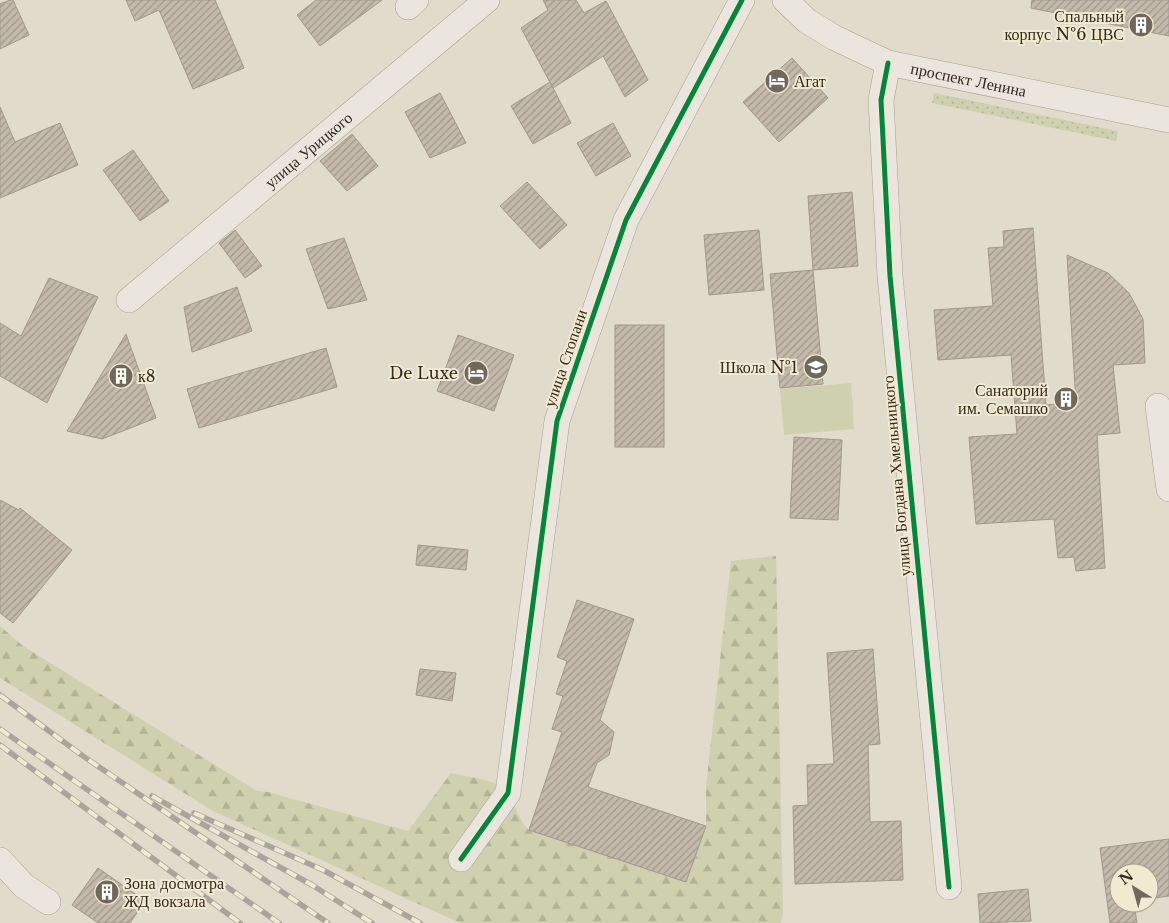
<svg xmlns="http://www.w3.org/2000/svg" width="1169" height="923" font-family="'Libre Baskerville',serif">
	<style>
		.grass { fill: url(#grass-dots) }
		.forest { fill: url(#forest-firs) }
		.garden { fill: #cfd0ae }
		.building { fill: url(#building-hatch); stroke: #a1978b }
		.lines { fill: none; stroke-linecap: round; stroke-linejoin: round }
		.minor-casing { stroke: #a6a095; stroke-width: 26 }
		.minor { stroke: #eae6dd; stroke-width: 25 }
		.rail-casing { stroke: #a9a59d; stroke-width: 5.5 }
		.rail { stroke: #f2e9d1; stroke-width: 4; stroke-dasharray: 11; stroke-linecap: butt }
		.cycleway-casing { stroke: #f2e9d1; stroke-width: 8 }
		.cycleway { stroke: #00873e; stroke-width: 5 }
		.labels { text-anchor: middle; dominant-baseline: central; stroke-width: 4; stroke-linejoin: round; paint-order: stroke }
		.poi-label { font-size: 16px; fill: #34291e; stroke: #f2e9d1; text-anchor: end }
		.street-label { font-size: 16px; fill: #34291e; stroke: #f2e9d1 }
	</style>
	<defs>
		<pattern id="grass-dots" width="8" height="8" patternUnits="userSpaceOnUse" patternTransform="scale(1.25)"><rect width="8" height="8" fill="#cfd0ae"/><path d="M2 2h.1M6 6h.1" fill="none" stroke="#b2b395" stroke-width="1.8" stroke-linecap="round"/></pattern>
		<pattern id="forest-firs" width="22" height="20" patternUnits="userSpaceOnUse" patternTransform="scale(1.25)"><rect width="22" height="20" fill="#cfd0ae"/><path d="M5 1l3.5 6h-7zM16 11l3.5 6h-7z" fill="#b2b395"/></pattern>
		<pattern id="building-hatch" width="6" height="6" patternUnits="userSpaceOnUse" patternTransform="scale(1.25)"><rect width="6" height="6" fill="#c4baac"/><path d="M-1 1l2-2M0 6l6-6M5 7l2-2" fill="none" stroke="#a0978b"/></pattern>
	</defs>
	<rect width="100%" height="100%" fill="#e1dbcb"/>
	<path class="grass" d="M 934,93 L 1118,131 L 1116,141 L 932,103 Z"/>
	<path class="forest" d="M 776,556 L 783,913 L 781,923 L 460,923 L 213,811 L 0,678 L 0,626 L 23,646 L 257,791 L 268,792 L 408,831 L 451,773 C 468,777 500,779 509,795 C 516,807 519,821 529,830 L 686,882 L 706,826 L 706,787 L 731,561 Z"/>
	<path class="garden" d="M 851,383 L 854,429 L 784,435 L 780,389 Z"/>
	<g class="building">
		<path d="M 10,0 L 13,0 L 29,35 L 0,49 L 0,4 Z"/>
		<path d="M 126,0 L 215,0 L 244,68 L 193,89 L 159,10 L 135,21 Z"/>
		<path d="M 316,0 L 382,0 L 320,46 L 297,15 Z"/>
		<path d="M 543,0 L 576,0 L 584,13 L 606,1 L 648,80 L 625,97 L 603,56 L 553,88 L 521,28 L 548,10 Z"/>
		<path d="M 1032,0 L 1169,0 L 1169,36 L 1031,8 Z"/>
		<path d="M 792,58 L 828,98 L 779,142 L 743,102 Z"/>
		<path d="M 550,82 L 571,123 L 533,144 L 511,106 Z"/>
		<path d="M 440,93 L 466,143 L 430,158 L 405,112 Z"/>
		<path d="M 0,107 L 15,142 L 60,123 L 78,165 L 0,198 Z"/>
		<path d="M 613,123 L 631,156 L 596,176 L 577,143 Z"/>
		<path d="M 352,134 L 378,166 L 347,191 L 320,161 Z"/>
		<path d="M 133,150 L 169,201 L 140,221 L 103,170 Z"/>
		<path d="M 527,182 L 567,225 L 540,249 L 500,206 Z"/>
		<path d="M 852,192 L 858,266 L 813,270 L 808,196 Z"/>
		<path d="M 1033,228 L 1046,405 L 1076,403 L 1067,255 L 1108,273 L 1129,293 L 1143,319 L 1145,363 L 1113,365 L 1120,433 L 1097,435 L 1105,568 L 1076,571 L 1074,557 L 1058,558 L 1054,519 L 976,524 L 969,437 L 1017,434 L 1011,355 L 938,360 L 934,310 L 993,306 L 988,248 L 1004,247 L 1003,231 Z"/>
		<path d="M 235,230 L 262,266 L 245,278 L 219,243 Z"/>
		<path d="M 759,230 L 764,290 L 709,295 L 704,235 Z"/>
		<path d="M 344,238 L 367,300 L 328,309 L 306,249 Z"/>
		<path d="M 813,270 L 823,384 L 780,388 L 770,274 Z"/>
		<path d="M 49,278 L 98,297 L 47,403 L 0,376 L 0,323 L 21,336 Z"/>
		<path d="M 237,287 L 252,331 L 192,352 L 184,307 Z"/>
		<rect x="615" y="325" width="49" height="122"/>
		<path d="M 126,334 L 156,418 L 102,439 L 67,431 Z"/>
		<path d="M 458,335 L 514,355 L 494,411 L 437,391 Z"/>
		<path d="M 326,348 L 337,387 L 199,428 L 187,389 Z"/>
		<path d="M 794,437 L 842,440 L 838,520 L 790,518 Z"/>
		<path d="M 0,500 L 19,510 L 20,508 L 72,550 L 13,623 L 0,613 Z"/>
		<path d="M 418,545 L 468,550 L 466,570 L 416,565 Z"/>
		<path d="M 577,600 L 634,619 L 600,720 L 614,732 L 609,755 L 597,763 L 588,787 L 706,826 L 686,882 L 529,830 L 562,732 L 552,729 L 563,696 L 556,694 L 567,661 L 557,657 Z"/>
		<path d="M 873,649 L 880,744 L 868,745 L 870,822 L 901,821 L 903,880 L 795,884 L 793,806 L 808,805 L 807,765 L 834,764 L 827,653 Z"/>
		<path d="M 420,669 L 456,673 L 452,701 L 416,695 Z"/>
		<path d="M 1169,839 L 1169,896 L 1149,899 L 1149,873 L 1119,873 L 1119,903 L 1134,903 L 1137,923 L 1110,923 L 1100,848 Z"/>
		<path d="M 98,868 L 145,901 L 130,923 L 98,923 L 72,905 Z"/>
		<path d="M 1028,889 L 1031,921 L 980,923 L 978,894 Z"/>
	</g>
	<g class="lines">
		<defs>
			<g id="minor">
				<path id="s1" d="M 785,0 L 807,21 L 835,38 L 888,63 L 1169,120"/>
				<path d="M 408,7 L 416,0"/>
				<path d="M 888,63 L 881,100 L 890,276 L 949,887"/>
				<path id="s2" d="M 129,300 L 487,0"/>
				<path d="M 1158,406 L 1169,489"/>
				<path d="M 461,859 L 508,793 L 557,421 L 626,220 L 742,0"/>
				<path d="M 0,860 L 24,886 L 48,902"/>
			</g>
		</defs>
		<use href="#minor" class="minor-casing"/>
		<use href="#minor" class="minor"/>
		<defs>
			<g id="rail">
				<path d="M 0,695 L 83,756 L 328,923"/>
				<path d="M 0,729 L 279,923"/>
				<path d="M 0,745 L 240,923"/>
				<path d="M 152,796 L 312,885 L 372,923"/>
				<path d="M 194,813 L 323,870 L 420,923"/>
			</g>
		</defs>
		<use href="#rail" class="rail-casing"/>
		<use href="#rail" class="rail"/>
		<defs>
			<g id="cycleway">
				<path d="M 888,63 L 881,100 L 890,276 L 949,887"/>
				<path d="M 461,859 L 508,793 L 557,421 L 626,220 L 742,0"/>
			</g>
		</defs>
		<use href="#cycleway" class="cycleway-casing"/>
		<use href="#cycleway" class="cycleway"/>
	</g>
	<defs>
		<symbol id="building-disc" viewBox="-11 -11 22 22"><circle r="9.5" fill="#71675b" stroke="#f2e9d1"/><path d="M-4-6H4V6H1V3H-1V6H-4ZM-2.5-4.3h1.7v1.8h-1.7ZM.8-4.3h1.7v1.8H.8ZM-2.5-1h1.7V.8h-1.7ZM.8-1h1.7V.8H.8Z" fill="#fff"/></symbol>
		<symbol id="hotel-disc" viewBox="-11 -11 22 22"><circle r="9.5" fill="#71675b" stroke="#f2e9d1"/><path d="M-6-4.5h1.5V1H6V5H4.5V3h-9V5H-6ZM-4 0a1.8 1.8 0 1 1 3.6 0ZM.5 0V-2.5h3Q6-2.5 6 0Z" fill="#fff"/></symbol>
		<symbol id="school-disc" viewBox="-11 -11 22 22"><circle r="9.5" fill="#71675b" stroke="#f2e9d1"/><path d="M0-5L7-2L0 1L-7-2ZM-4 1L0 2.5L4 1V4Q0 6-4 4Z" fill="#fff"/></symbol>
	</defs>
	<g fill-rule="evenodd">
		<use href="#building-disc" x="1127" y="11" width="28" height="28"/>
		<use href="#hotel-disc" x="763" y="67" width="28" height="28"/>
		<use href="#school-disc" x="802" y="353" width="28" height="28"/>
		<use href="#hotel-disc" x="462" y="359" width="28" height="28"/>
		<use href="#building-disc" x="107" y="362" width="28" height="28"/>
		<use href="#building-disc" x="1052" y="385" width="28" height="28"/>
		<use href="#building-disc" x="93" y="878" width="28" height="28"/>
	</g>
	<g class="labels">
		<g class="poi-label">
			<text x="1124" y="16">Спальный<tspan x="1124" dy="18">корпус №6 ЦВС</tspan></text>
			<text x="794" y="81" text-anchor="start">Агат</text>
			<text x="798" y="367">Школа №1</text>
			<text x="458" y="373">De Luxe</text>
			<text x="138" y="376" text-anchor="start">к8</text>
			<text x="1048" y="390">Санаторий<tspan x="1048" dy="18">им. Семашко</tspan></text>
			<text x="124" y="883" text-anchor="start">Зона досмотра<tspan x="124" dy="18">ЖД вокзала</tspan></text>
		</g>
		<g class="street-label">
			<text stroke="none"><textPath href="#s1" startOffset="204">проспект Ленина</textPath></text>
			<text stroke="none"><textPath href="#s2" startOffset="234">улица Урицкого</textPath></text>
			<text transform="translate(565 358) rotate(-71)">улица Стопани</text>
			<text transform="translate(896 476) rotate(-95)">улица Богдана Хмельницкого</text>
		</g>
	</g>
	<g transform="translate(1134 888) rotate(323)"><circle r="24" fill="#f2e9d1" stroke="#a69c89"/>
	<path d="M0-4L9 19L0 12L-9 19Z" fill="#71675b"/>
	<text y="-8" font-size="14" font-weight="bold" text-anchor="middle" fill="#34291e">N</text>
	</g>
</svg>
